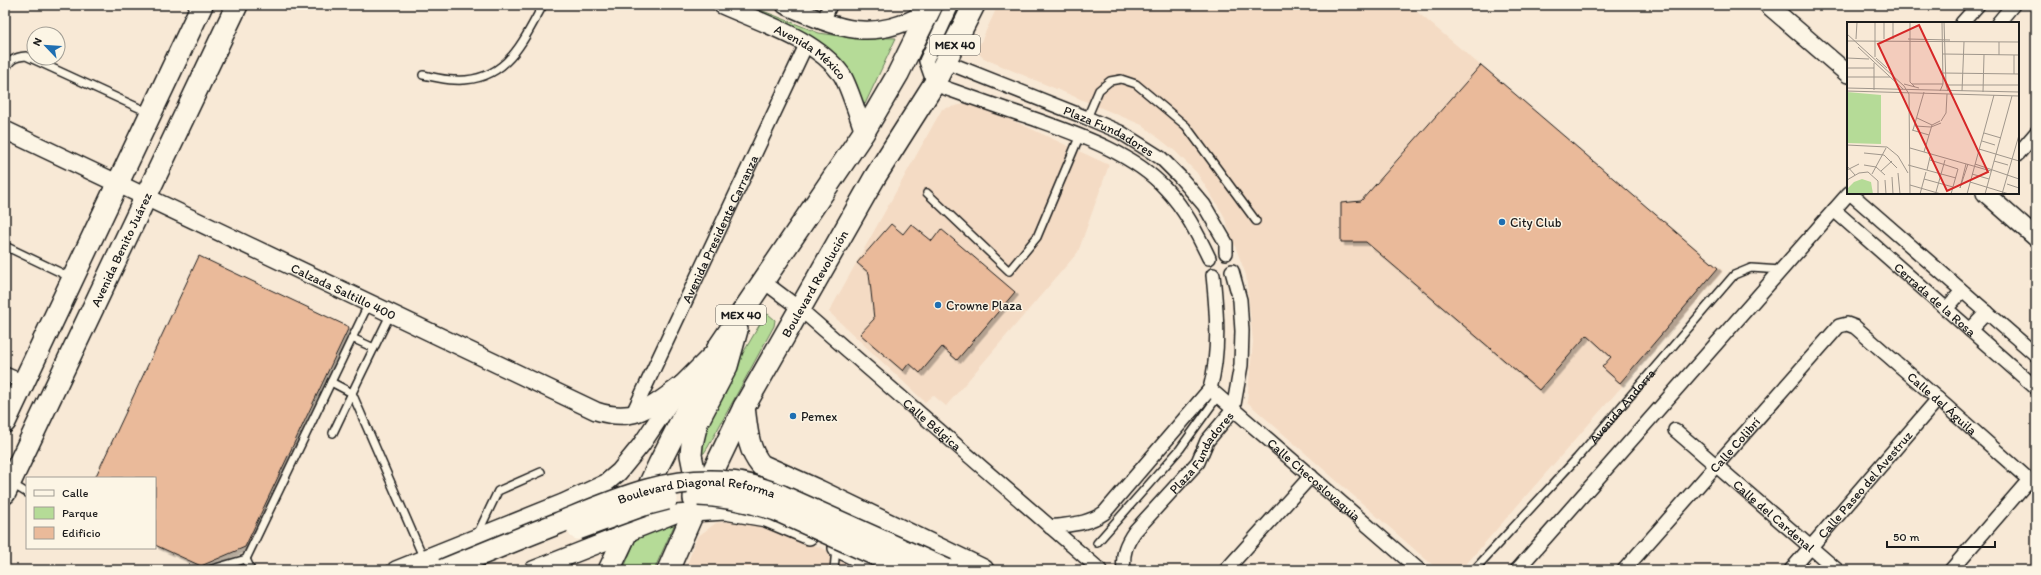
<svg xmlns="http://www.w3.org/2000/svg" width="2041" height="575" font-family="Itim,sans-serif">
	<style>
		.built { fill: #f4dbc4 }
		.green { fill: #b5db97; stroke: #687c5a }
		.building { fill: #eaba9a; stroke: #1c1c1c; filter: url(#shadow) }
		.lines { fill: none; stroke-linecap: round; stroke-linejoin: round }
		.service-casing { stroke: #1c1c1c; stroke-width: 10 }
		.minor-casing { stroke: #1c1c1c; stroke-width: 16 }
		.tertiary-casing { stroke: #1c1c1c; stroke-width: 20 }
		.primary-casing { stroke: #1c1c1c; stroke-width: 24 }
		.service { stroke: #fcf5e5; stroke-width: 7 }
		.minor { stroke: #fcf5e5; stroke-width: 13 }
		.tertiary { stroke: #fcf5e5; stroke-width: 17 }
		.primary { stroke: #fcf5e5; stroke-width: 21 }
		.primary-bridge-casing { stroke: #1c1c1c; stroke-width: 24; stroke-linecap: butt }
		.primary-bridge { stroke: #fcf5e5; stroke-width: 21 }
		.poi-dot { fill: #1f6fb2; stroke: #fcf5e5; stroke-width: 1.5 }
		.labels { text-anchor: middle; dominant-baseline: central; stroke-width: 3; stroke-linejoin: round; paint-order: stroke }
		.shield { fill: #fcf5e5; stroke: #5f5d58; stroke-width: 1 }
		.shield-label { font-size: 12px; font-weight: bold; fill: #1c1c1c }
		.street-label { font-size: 13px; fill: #1c1c1c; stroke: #fcf5e5 }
		.poi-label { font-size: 13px; fill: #1c1c1c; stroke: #fcf5e5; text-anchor: start }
		.inset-road { fill: none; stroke: #a0978c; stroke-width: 1 }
		.view { fill: #d62828; fill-opacity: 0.15; stroke: #d62828; stroke-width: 2 }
		.inset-edge { fill: none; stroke: #1c1c1c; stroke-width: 2 }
	</style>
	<defs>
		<filter id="shadow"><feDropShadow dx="3.5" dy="3.5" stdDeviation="0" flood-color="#0004"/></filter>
	</defs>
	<rect width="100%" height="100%" fill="#f8e9d6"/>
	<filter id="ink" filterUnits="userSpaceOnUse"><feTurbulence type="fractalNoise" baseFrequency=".025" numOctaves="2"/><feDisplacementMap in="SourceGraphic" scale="8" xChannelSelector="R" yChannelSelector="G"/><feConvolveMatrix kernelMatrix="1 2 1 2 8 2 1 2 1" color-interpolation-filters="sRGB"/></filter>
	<g filter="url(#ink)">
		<g class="built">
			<path d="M 998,5 L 1409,5 L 1723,271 L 1461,570 L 1438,570 L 1247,402 L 1253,342 L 1246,275 L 1223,214 L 1197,173 L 1175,151 L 1142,125 L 985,59 L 980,55 L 978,48 Z"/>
			<path d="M 973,102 L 1109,165 L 1078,252 L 946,406 L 933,395 L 925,402 L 829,312 L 942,109 Z"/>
			<path d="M 743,519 L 775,527 L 870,570 L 685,570 L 697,537 L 716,523 Z"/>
		</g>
		<g class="green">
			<path d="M 753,7 L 819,33 L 847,37 L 896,38 L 865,104 L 836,59 L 816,39 Z"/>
			<path d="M 768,314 L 775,320 L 774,326 L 708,447 L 704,453 L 701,454 L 706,417 L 764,317 Z"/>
			<path d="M 677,519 L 654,570 L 623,570 L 636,539 Z"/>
		</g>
		<g class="building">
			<path d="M 1481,65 L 1718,268 L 1620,383 L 1602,367 L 1611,357 L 1587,335 L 1539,390 L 1366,242 L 1341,242 L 1341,203 L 1361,201 Z"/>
			<path d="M 891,224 L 903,234 L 911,224 L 932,241 L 941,229 L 1015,292 L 957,360 L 942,347 L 920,373 L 909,363 L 903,371 L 860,334 L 874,319 L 869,273 L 857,263 Z"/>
			<path d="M 199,256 L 349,327 L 245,547 L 201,566 L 155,545 L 155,478 L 95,478 Z"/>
		</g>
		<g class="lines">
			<defs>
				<g id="service">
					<path d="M 5,70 C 10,60 14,57 26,56 L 150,113"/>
					<path d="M 423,75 C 433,77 444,80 454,80 C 506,83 522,43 543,5"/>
					<path d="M 1087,118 L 1099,90 L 1110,81 L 1121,79 L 1136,84 L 1186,126 L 1256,221"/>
					<path d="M 927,193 L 1009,271 L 1037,237 L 1080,135"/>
					<path d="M 5,246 L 72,278"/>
					<path d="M 391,313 L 352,393 L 424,559"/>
					<path d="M 352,338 L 374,348"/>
					<path d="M 331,382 L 352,393 L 333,433"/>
					<path d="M 12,484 L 27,493"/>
					<path d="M 477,535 L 498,491 L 541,472"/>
					<path d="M 1097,543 L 1180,449 L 1218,396"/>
					<path d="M 246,559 L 251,570"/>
					<path d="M 209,570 L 246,559 L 369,303"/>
					<path d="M 834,570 L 836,548"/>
					<path id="s1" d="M 1474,570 L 1577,458 L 1734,275 L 1751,268 L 1781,270"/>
				</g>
				<g id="minor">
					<path d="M 952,5 L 926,61 L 934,84 C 965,95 995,106 1026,116 C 1073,133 1131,151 1166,189 C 1185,209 1197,233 1209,258"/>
					<path d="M 823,22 L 830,5"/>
					<path d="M 1962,23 L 1978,5"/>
					<path d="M 1998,23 L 2013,5"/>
					<path id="s2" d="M 946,62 L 1087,118 L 1120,132 L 1161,158 L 1180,177 L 1204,205 L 1226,243 L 1226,253"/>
					<path d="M 2018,154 L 2036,133"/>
					<path d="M 1850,193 L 2036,355"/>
					<path id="s3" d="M 1834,210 L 2036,388"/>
					<path id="s4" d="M 763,281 L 800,309 L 1100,570"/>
					<path d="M 1946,309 L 1962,291"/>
					<path d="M 1970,330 L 1987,312"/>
					<path d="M 5,374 L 24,382"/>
					<path id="s5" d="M 1210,389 L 1419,570"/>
					<path id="s6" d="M 632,415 L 807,43"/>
					<path id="s7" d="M 1675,430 L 1837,570"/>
					<path d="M 1050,527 C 1070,524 1086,525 1104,513 L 1210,389 C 1220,351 1217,314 1213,275"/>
					<path id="s8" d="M 1124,570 C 1122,553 1126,544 1135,531 L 1198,462 L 1207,441 L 1233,410 L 1241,365 L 1242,331 L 1240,300 L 1232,271"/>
					<path d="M 1226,570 L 1311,476"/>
					<path d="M 1517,570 L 1849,193"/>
					<path id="s9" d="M 1624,570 L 1839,326 L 1847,324 L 1855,327 L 1938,399 L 2036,486"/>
					<path id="s10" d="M 1791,570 L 1938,399"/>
					<path d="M 1951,570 L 2029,480"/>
				</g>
				<g id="tertiary">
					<path id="s11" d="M 722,5 C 762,23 816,39 842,75 C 850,88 858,117 864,132"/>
					<path d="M 785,5 C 841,30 873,44 930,10"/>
					<path d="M 1768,5 L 1848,74"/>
					<path id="s12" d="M 5,130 L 596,411 C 636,424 652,406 682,384"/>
					<path d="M 1985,193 L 2036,238"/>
					<path d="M 837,548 L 882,570"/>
					<path d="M 396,570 L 563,503 L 606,483 L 619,472 L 641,445 L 682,384 L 711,355"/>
					<path d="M 533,570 L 675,514 L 725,511 L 766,518 L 809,536"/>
				</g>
				<g id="primary">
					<path d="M 744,407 C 747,428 747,448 761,465 L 819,491 L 983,570"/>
					<path d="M 5,422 L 202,5"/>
					<path id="s13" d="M 5,493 L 237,5"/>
					<path d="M 694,499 L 695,475 L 691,455 L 692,444 L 697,423 L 727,366 L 737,330"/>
					<path d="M 609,570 L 659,464 L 718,348 L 864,132 L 898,74 L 932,5"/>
					<path id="s14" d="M 668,570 L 693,513 L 744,407 L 875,177 L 934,84 L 974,5"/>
				</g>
			</defs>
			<use href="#service" class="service-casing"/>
			<use href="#minor" class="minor-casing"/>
			<use href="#tertiary" class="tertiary-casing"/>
			<use href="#primary" class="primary-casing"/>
			<use href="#service" class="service"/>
			<use href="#minor" class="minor"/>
			<use href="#tertiary" class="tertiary"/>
			<use href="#primary" class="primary"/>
			<defs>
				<g id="primary-bridge">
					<path d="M 698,495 C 726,496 750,501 776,510 L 909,570"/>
					<path d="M 578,529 L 644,505 L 667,499"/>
					<path id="s15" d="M 443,570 C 482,554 520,538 559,523 C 615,500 667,476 729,482 C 747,483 765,490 782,496 L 947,570"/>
				</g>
			</defs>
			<use href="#primary-bridge" class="primary-bridge-casing"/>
			<use href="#primary-bridge" class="primary-bridge"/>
		</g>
	</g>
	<g class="poi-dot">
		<circle cx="1502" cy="222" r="4"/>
		<circle cx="938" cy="305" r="4"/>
		<circle cx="793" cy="416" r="4"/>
	</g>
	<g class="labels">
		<g class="shield">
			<rect x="930" y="35" width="50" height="20" rx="3"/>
			<rect x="716" y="305" width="50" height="20" rx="3"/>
		</g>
		<g class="shield-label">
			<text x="955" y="45">MEX 40</text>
			<text x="741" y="315">MEX 40</text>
		</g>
		<g class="street-label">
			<text stroke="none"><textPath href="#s11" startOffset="101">Avenida México</textPath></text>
			<text stroke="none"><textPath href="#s2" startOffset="177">Plaza Fundadores</textPath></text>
			<text stroke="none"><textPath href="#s6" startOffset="206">Avenida Presidente Carranza</textPath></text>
			<text stroke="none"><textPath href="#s13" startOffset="270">Avenida Benito Juárez</textPath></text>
			<text stroke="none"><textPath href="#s14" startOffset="322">Boulevard Revolución</textPath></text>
			<text stroke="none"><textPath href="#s12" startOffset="375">Calzada Saltillo 400</textPath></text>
			<text stroke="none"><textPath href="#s3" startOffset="135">Cerrada de la Rosa</textPath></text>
			<text stroke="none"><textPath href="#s9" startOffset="458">Calle del Águila</textPath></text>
			<text stroke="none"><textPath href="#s1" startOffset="221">Avenida Andorra</textPath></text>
			<text stroke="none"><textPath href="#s4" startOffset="222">Calle Bélgica</textPath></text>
			<text stroke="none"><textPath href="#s9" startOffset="167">Calle Colibrí</textPath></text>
			<text stroke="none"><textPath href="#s8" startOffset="145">Plaza Fundadores</textPath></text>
			<text stroke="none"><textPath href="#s5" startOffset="138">Calle Checoslovaquia</textPath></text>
			<text stroke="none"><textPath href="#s10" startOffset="113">Calle Paseo del Avestruz</textPath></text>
			<text stroke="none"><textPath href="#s15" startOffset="269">Boulevard Diagonal Reforma</textPath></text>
			<text stroke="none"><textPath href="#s7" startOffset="131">Calle del Cardenal</textPath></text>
		</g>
		<g class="poi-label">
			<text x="1510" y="222">City Club</text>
			<text x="946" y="305">Crowne Plaza</text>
			<text x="801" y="416">Pemex</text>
		</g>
	</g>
	<g transform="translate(1847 22)">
		<rect width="172" height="172" fill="#f8e9d6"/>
		<path d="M 0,70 L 34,73 L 34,122 L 0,121 ZM 15,157 L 24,160 L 26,172 L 0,172 L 0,167 L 7,160 Z" fill="#b5db97"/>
		<path class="inset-road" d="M 46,0 L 46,17M 63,0 L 63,60 L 68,65M 97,0 L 99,63 L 101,69M 0,12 L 57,64 L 62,72 L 63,172M 9,17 L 10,0M 37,17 L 37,0M 61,17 L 103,18M 0,19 L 172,20M 152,20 L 152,33M 11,25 L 56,67M 96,32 L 172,33M 28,35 L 28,0M 0,36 L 22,37M 29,36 L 40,46M 27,41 L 27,68M 0,46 L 27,46M 96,51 L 172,52M 167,52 L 167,33M 0,55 L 43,55M 57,62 L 72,66M 65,62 L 96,62M 99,63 L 172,63M 0,66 L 172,70M 0,69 L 172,74M 93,69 L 96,62 L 95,0M 115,69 L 117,20M 136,70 L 137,33M 70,96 L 85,103 L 93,99M 94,99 L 99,91 L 100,72M 68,104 L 84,105 L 94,101M 65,108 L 82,113M 66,108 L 77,70M 137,111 L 154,116M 135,119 L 148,123M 0,123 L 40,125 L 51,134 L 61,151M 63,126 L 144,149M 132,127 L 172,139M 77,130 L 85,103M 17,131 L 37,133 L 50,146M 83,138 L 111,147 L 104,172M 147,139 L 161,143M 128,142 L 172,157M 17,143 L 29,145 L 38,153M 61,143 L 109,156M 0,144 L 8,153M 0,148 L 12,142M 80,148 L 83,135M 34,149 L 45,139M 51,151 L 53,172M 25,152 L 39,126M 125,152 L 142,157M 45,155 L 46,172M 77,157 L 106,165M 0,158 L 12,151 L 21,150 L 31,159 L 31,172M 38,158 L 39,172M 123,160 L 162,172M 160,162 L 172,166M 63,163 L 94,172M 113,166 L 121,142M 113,166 L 119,142M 89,170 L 98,138M 73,172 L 79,150M 120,172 L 147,73M 138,172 L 165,74M 155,172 L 172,113"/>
		<path class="view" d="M 72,3 L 141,150 L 100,169 L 31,22 Z"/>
		<rect width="172" height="172" class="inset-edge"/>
	</g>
	<rect width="2041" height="575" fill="none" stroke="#fcf5e5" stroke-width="20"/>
	<rect x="10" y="10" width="2021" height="555" fill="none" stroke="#1c1c1c" stroke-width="1.5" filter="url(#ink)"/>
	<rect x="26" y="477" width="130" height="72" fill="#fcf5e5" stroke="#a29e95"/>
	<rect x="34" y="490" width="20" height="6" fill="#fcf5e5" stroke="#a29e95"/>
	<text x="62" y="497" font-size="12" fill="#1c1c1c">Calle</text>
	<rect x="34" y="507" width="20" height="12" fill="#b5db97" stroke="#a29e95"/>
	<text x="62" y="517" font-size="12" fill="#1c1c1c">Parque</text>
	<rect x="34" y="527" width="20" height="12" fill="#eaba9a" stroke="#a29e95"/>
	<text x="62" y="537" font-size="12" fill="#1c1c1c">Edificio</text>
	<g transform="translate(46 46) rotate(295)"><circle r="19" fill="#fcf5e5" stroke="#a29e95"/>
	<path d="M0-3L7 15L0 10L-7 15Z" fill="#1f6fb2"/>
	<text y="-6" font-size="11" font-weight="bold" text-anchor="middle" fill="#1c1c1c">N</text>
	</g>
	<path d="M1887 541v6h108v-6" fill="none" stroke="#1c1c1c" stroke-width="2"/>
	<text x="1893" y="541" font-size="12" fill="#1c1c1c" stroke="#fcf5e5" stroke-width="3" paint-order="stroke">50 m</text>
</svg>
